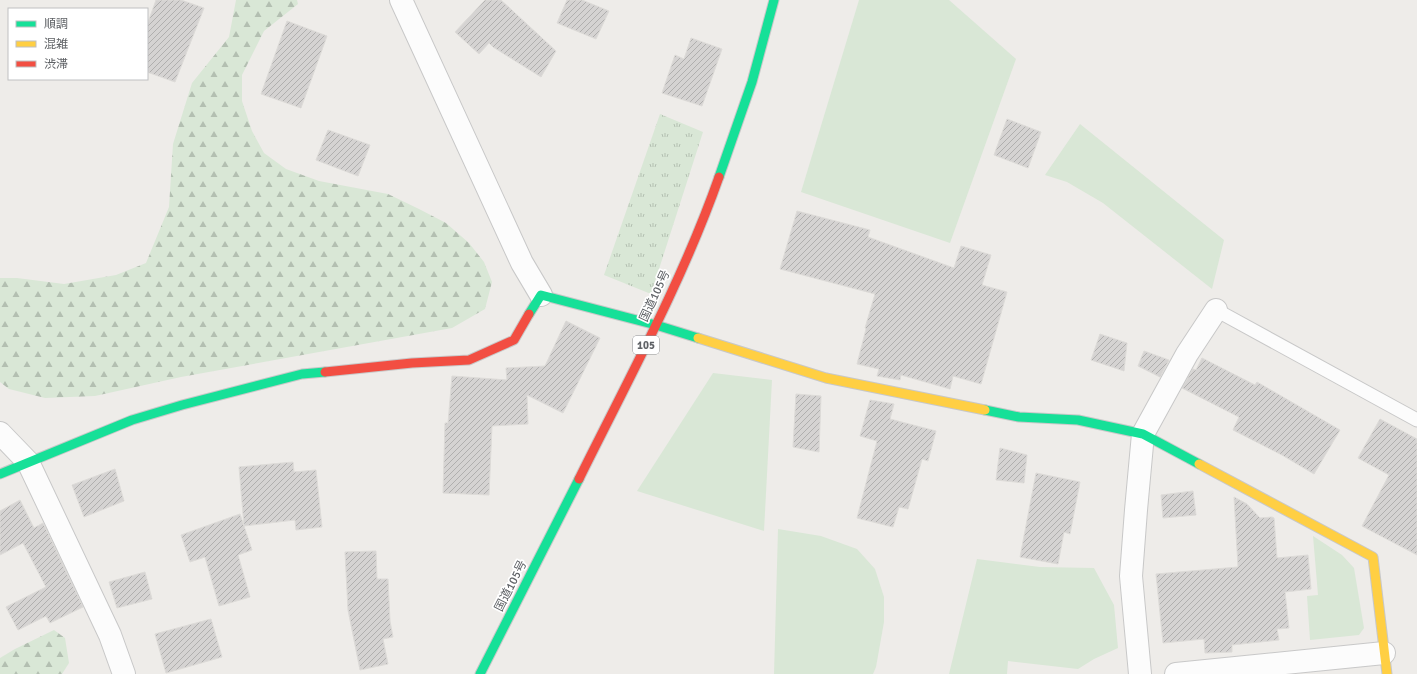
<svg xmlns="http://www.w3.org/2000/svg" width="1417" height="674" font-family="Signika,'Noto Sans JP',sans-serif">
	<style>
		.grass { fill: #d9e7d6 }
		.forest { fill: url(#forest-firs) }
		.park { fill: url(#park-tufts) }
		.building { fill: url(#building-hatch); stroke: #dddbd8 }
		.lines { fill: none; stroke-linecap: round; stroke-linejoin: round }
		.lane-casing { stroke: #c8c8c8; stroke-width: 15 }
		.street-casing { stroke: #c8c8c8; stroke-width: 24 }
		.fast-casing { stroke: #c8c8c8; stroke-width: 11 }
		.slow-casing { stroke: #c8c8c8; stroke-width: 11 }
		.jam-casing { stroke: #c8c8c8; stroke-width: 11 }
		.lane { stroke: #fcfcfc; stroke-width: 13 }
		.street { stroke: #fcfcfc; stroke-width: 22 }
		.fast { stroke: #16e098; stroke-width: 9 }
		.slow { stroke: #ffcf43; stroke-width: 9 }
		.jam { stroke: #f24e42; stroke-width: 9 }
		.labels { text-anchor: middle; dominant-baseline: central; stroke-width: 3.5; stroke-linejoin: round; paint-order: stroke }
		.shield { fill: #fff; stroke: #8f9194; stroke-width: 1 }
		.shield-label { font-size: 11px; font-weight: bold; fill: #5f6266 }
		.street-label { font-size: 12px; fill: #5f6266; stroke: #fff }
	</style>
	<defs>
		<pattern id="forest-firs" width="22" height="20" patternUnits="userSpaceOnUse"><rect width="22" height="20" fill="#d9e7d6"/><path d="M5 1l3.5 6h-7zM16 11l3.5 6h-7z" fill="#b3bfb1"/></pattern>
		<pattern id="park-tufts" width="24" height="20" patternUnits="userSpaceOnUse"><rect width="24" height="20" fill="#d9e7d6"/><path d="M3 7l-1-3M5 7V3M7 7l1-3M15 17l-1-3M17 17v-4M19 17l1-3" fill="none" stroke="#b3bfb1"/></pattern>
		<pattern id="building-hatch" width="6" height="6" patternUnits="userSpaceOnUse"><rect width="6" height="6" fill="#d5d3d2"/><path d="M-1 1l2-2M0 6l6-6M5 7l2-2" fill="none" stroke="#b0afae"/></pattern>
	</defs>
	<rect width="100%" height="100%" fill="#eeece9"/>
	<g class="grass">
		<path d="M 859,0 L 949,0 L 1016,59 L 950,243 L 801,192 Z"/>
		<path d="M 1080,124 L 1224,240 L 1212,289 L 1103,203 L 1067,182 L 1045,175 Z"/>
		<path d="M 713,373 L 772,380 L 764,531 L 637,491 Z"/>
		<path d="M 778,529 L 821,536 L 857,549 L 875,569 L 884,597 L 884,622 L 876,667 L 873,674 L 774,674 Z"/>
		<path d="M 1313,536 L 1342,555 L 1354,568 L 1364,628 L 1359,635 L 1310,640 L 1307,596 L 1318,595 Z"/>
		<path d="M 977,559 L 1040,567 L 1094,568 L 1114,605 L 1118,648 L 1094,659 L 1078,669 L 1008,661 L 1007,674 L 949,674 Z"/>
	</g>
	<g class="forest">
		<path d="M 236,0 L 297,0 L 298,4 L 264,31 L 242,75 L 242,101 L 252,131 L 264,153 L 286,169 L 319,181 L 388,194 L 419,209 L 446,223 L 469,243 L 484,262 L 492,282 L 485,309 L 452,328 L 181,377 L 95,396 L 45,398 L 9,389 L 0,382 L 0,278 L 17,278 L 64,284 L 116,275 L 146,263 L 169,207 L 173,144 L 192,83 L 229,37 Z"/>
		<path d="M 54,630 L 65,638 L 69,663 L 62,674 L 0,674 L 0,658 L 15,649 Z"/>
	</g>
	<path class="park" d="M 660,114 L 703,132 L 651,294 L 604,275 Z"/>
	<g class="building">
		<path d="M 156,0 L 181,0 L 204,8 L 175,82 L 147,72 L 147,25 Z"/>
		<path d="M 485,0 L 501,0 L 556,51 L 541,77 L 493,47 L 489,43 L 479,54 L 455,32 Z"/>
		<path d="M 567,0 L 582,0 L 609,11 L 596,39 L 557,23 Z"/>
		<path d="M 287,21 L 327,36 L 301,108 L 261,94 Z"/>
		<path d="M 691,38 L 722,49 L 702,106 L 662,93 L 675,55 L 684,59 Z"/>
		<path d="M 1007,119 L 1041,132 L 1028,168 L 994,155 Z"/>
		<path d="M 328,130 L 370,145 L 358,176 L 316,160 Z"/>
		<path d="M 797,211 L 870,230 L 868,237 L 954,268 L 961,246 L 991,255 L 982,285 L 1007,292 L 981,384 L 953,376 L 950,389 L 901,375 L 900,380 L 877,376 L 879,369 L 857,364 L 866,329 L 865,328 L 875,294 L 780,269 Z"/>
		<path d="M 566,321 L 600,338 L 563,413 L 527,395 L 528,424 L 492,426 L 489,495 L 443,493 L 445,423 L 448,423 L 452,376 L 507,380 L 506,368 L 545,366 Z"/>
		<path d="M 1100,334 L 1127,343 L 1124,371 L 1091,360 Z"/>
		<path d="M 1144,351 L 1169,360 L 1160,377 L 1138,366 Z"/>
		<path d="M 1202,358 L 1255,385 L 1257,382 L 1340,430 L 1314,474 L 1282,455 L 1233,430 L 1239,417 L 1182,388 L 1193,369 L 1196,370 Z"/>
		<path d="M 796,394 L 821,396 L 819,452 L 793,447 Z"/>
		<path d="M 870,400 L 894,404 L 890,419 L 936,431 L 928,461 L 922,459 L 908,509 L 899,507 L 893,527 L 857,518 L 877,441 L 860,436 Z"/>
		<path d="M 1380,419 L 1417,439 L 1417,555 L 1362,526 L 1389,475 L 1358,458 Z"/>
		<path d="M 1000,448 L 1027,455 L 1024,483 L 996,480 Z"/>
		<path d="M 293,462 L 294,472 L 316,470 L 322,527 L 296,530 L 295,520 L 244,526 L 239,467 Z"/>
		<path d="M 115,469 L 124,501 L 84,517 L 72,485 Z"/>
		<path d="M 1036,473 L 1080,482 L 1070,534 L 1064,532 L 1058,564 L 1020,557 Z"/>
		<path d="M 1193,491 L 1196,515 L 1163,518 L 1161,495 Z"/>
		<path d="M 1234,497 L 1247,504 L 1260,518 L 1272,517 L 1274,518 L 1277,558 L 1308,555 L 1311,589 L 1285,592 L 1289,628 L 1277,629 L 1279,640 L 1232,645 L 1232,652 L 1205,653 L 1204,639 L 1163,643 L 1156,574 L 1238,567 Z"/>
		<path d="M 20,500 L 34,528 L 43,523 L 83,607 L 50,623 L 46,616 L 18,630 L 6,607 L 46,587 L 23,543 L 0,555 L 0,511 Z"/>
		<path d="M 240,514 L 252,550 L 238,555 L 250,597 L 219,606 L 205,557 L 190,562 L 181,535 Z"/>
		<path d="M 376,551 L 377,579 L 388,579 L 390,621 L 393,637 L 383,639 L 388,664 L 360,670 L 348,610 L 345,552 Z"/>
		<path d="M 145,572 L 152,599 L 117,608 L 109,582 Z"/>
		<path d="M 211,619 L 222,657 L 166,673 L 155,634 Z"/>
	</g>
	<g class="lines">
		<defs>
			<path id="lane" d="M 1216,310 L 1417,420"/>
			<g id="street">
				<path d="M 401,0 L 522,263 L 541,295"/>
				<path d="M 0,433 L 28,462 L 110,635 L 124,674"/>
				<path d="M 1140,674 L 1131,576 L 1136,510 L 1143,434 L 1187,354 L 1216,310"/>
				<path d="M 1176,674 L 1384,653"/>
			</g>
			<g id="fast">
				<path d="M 719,177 L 752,82 L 774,0"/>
				<path d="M 529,314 L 541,295 L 656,325 L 698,338"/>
				<path d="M 985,410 L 1019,417 L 1078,420 L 1143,434 L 1199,464"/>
				<path d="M 0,474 L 132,420 L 182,405 L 302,374 L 325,372"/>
				<path d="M 480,674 L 579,479"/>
			</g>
			<g id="slow">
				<path d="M 698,338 L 826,378 L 985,410"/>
				<path d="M 1199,464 L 1373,557 L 1387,674"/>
			</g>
			<g id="jam">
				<path d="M 325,372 L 412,363 L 469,360 L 514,340 L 529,314"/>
				<path d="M 579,479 C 628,380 682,282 719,177"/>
			</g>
		</defs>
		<use href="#lane" class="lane-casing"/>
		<use href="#street" class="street-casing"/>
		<use href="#fast" class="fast-casing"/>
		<use href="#slow" class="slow-casing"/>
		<use href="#jam" class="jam-casing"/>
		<use href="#lane" class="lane"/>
		<use href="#street" class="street"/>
		<use href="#fast" class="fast"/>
		<use href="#slow" class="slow"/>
		<use href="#jam" class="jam"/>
	</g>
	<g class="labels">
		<rect class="shield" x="633" y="336" width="26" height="18" rx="3"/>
		<g class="shield-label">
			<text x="646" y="345">105</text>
		</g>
		<g class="street-label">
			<text transform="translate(655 296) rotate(-65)">国道105号</text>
			<text transform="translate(511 586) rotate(-63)">国道105号</text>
		</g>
	</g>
	<rect x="8" y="8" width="140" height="72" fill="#ffffff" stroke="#bfc0c2"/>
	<rect x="16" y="21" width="20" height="6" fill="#16e098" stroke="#bfc0c2"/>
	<text x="44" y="28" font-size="12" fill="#5f6266">順調</text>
	<rect x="16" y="41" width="20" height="6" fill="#ffcf43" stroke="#bfc0c2"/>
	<text x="44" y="48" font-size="12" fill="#5f6266">混雑</text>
	<rect x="16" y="61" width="20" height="6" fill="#f24e42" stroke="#bfc0c2"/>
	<text x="44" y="68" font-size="12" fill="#5f6266">渋滞</text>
</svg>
